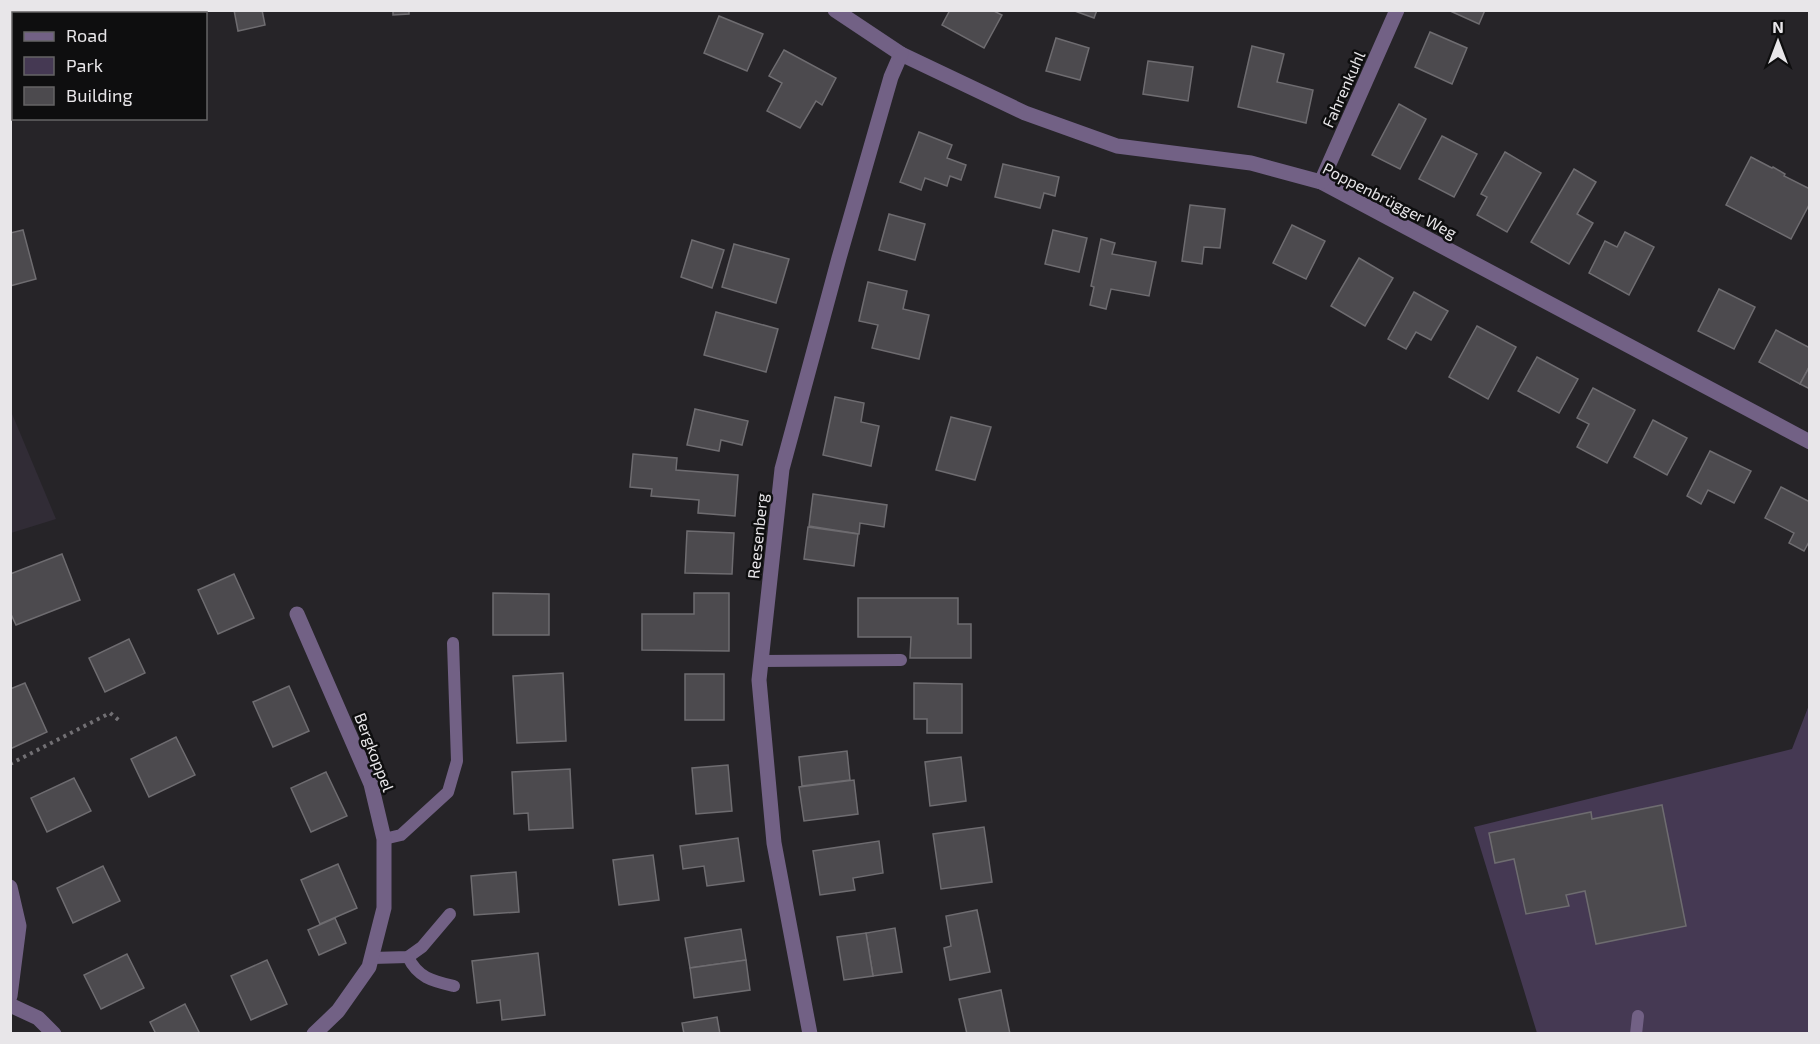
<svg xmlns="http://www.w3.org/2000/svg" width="1820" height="1044" font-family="'Exo 2',sans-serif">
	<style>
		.built { fill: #312c36 }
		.green { fill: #453953 }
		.building { fill: #4c4a4e; stroke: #6e6c70; stroke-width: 1.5 }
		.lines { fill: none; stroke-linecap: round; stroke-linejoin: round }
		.path { stroke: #727074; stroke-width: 4; stroke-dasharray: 3 4.5; stroke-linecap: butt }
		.service { stroke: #726185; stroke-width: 12 }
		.minor { stroke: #726185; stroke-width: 15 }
		.labels { text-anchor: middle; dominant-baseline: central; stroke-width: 5; stroke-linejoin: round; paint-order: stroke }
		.street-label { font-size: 16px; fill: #e8e6e9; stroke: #0e0e0f }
	</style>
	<rect width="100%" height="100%" fill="#262428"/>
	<path class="built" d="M 10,409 L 56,519 L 11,533 L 10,533 Z"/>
	<path class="green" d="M 1809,705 L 1809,1033 L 1537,1033 L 1474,827 L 1792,749 Z"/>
	<g class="building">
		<path d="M 74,10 L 108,10 L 110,14 L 71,14 Z"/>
		<path d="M 134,10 L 176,10 L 177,14 L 135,14 Z"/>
		<path d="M 234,10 L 262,10 L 265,25 L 238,31 Z"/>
		<path d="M 393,10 L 409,10 L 409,14 L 393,15 Z"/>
		<path d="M 950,10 L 992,10 L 1002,15 L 984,48 L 942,25 Z"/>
		<path d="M 1072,10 L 1097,10 L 1094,18 Z"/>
		<path d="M 1448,10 L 1485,10 L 1479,24 Z"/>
		<path d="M 719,16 L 763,34 L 747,71 L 704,53 Z"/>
		<path d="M 1430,32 L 1467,48 L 1452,84 L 1415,67 Z"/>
		<path d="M 1056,38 L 1089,48 L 1080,80 L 1046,71 Z"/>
		<path d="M 14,45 L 14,90 L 10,92 L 10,47 Z"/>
		<path d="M 1252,46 L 1284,54 L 1277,82 L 1313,90 L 1306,123 L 1238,107 Z"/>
		<path d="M 784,50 L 836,78 L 822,105 L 816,101 L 800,128 L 767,111 L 782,83 L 769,76 Z"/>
		<path d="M 1148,61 L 1193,67 L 1188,101 L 1143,94 Z"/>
		<path d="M 1399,104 L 1426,119 L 1400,169 L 1372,155 Z"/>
		<path d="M 919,132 L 952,145 L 947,158 L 966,165 L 961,180 L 950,176 L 947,186 L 925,178 L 921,190 L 900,182 Z"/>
		<path d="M 1442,136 L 1477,154 L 1454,197 L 1419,179 Z"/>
		<path d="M 1505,152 L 1541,173 L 1507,232 L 1477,215 L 1487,197 L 1481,194 Z"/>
		<path d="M 1751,157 L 1772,168 L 1773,167 L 1785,174 L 1784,176 L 1810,189 L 1810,203 L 1791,239 L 1726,205 Z"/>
		<path d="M 1003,164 L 1059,177 L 1055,196 L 1044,193 L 1040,208 L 995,197 Z"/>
		<path d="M 1574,169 L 1596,182 L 1577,214 L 1593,223 L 1569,264 L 1531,242 Z"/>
		<path d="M 1190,205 L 1225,209 L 1220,248 L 1204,247 L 1202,264 L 1182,261 Z"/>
		<path d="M 889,214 L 925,224 L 915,260 L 879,250 Z"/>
		<path d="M 1292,225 L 1325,241 L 1306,279 L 1273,263 Z"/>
		<path d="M 23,230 L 36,279 L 10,286 L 10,233 Z"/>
		<path d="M 1053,230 L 1087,238 L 1079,272 L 1045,264 Z"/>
		<path d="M 1625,232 L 1654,247 L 1629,295 L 1589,273 L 1605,241 L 1617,247 Z"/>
		<path d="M 1101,239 L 1115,243 L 1112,254 L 1156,262 L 1149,296 L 1111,289 L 1106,309 L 1090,305 L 1094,287 L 1091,286 Z"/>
		<path d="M 692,240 L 724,250 L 712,288 L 681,277 Z"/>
		<path d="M 734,244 L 789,259 L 776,303 L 722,287 Z"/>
		<path d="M 1359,258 L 1393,278 L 1365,326 L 1331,306 Z"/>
		<path d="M 868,282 L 907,291 L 903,309 L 929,315 L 919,359 L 872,348 L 878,325 L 859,321 Z"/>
		<path d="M 1719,289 L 1755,307 L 1734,349 L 1698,331 Z"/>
		<path d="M 1414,292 L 1448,311 L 1431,340 L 1416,332 L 1406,349 L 1388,339 Z"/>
		<path d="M 716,312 L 778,329 L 766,372 L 704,355 Z"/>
		<path d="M 1477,326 L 1516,347 L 1488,399 L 1449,377 Z"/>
		<path d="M 1776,330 L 1810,348 L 1810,365 L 1800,384 L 1759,362 Z"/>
		<path d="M 1537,357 L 1578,379 L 1559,413 L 1518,391 Z"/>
		<path d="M 1810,366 L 1810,389 L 1800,384 Z"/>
		<path d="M 1593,388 L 1635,410 L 1607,463 L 1577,447 L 1589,424 L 1577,418 Z"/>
		<path d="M 835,397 L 864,403 L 861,422 L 879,426 L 871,466 L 823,455 Z"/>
		<path d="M 695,409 L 748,421 L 742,445 L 721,440 L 719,451 L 687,445 Z"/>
		<path d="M 951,417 L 991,427 L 975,480 L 936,470 Z"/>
		<path d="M 1653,420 L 1687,438 L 1667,475 L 1634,457 Z"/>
		<path d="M 1710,451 L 1751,471 L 1734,503 L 1708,490 L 1701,504 L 1687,496 Z"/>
		<path d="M 633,454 L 677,458 L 676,470 L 738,475 L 735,516 L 698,513 L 699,500 L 651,496 L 652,489 L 630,487 Z"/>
		<path d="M 1781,487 L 1810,502 L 1810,540 L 1804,551 L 1789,543 L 1794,533 L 1765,518 Z"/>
		<path d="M 813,494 L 887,505 L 884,527 L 860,523 L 859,534 L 809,526 Z"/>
		<path d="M 808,527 L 858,534 L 854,566 L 804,559 Z"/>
		<path d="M 687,531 L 734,533 L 732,574 L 685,573 Z"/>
		<path d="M 62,554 L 80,600 L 16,625 L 10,612 L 10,574 Z"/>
		<path d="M 234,574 L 254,618 L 218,634 L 198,590 Z"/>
		<path d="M 493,593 L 549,594 L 549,635 L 493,635 Z"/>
		<path d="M 694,593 L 729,593 L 729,651 L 642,650 L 642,614 L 694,614 Z"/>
		<path d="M 858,598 L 958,598 L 958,624 L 971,624 L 971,658 L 910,658 L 911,637 L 858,637 Z"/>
		<path d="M 129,639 L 145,673 L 105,692 L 89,658 Z"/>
		<path d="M 563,673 L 566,741 L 517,743 L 513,676 Z"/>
		<rect x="685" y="674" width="39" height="46"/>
		<path d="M 25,683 L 47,732 L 10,749 L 10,689 Z"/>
		<path d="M 914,683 L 962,684 L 962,733 L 927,733 L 927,719 L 914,719 Z"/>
		<path d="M 289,686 L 309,731 L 273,747 L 253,702 Z"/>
		<path d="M 176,737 L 195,775 L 149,797 L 131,759 Z"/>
		<path d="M 847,751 L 850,780 L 802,786 L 799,757 Z"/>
		<path d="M 961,757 L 966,801 L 930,806 L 925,762 Z"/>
		<path d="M 728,765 L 732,811 L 696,814 L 692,768 Z"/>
		<path d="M 570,769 L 573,828 L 529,830 L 528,813 L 514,814 L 512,772 Z"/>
		<path d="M 326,772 L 347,816 L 311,832 L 291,788 Z"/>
		<path d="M 74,778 L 91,811 L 47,832 L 31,798 Z"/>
		<path d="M 854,780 L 858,814 L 804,821 L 799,787 Z"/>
		<path d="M 1662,805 L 1686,926 L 1596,944 L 1585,891 L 1566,895 L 1569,906 L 1526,914 L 1514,859 L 1495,863 L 1489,833 L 1591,812 L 1592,819 Z"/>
		<path d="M 984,827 L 992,882 L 941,889 L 933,834 Z"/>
		<path d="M 738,838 L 744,881 L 707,886 L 704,866 L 683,869 L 680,846 Z"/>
		<path d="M 879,841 L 883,873 L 853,878 L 855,890 L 820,895 L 813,851 Z"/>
		<path d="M 653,855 L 659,900 L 619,905 L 613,860 Z"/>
		<path d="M 338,864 L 357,908 L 320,924 L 301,880 Z"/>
		<path d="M 103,866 L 120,901 L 73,923 L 57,888 Z"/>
		<path d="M 516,872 L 519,912 L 474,915 L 471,876 Z"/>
		<path d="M 977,910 L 990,972 L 950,980 L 944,948 L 951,946 L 946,916 Z"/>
		<path d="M 335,918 L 346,943 L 319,955 L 308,930 Z"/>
		<path d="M 895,928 L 902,972 L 873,976 L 866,933 Z"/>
		<path d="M 741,929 L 746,960 L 690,968 L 685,938 Z"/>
		<path d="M 866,933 L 873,976 L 844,980 L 837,937 Z"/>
		<path d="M 538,953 L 545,1015 L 502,1020 L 500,1000 L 477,1003 L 472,961 Z"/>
		<path d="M 127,954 L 144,988 L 101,1009 L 84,975 Z"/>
		<path d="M 267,960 L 287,1004 L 251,1020 L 231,976 Z"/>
		<path d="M 746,960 L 750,990 L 694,998 L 690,968 Z"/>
		<path d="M 1001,990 L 1010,1034 L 967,1034 L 959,999 Z"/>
		<path d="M 185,1004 L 200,1034 L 156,1034 L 150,1022 Z"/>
		<path d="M 717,1017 L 720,1034 L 684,1034 L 682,1023 Z"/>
	</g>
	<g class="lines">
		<path class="path" d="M 10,764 L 110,713 L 121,722"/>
		<g class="service">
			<path d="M 761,661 L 901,660"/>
			<path d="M 384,839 L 401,835 L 448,792 L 457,761 L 453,643"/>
			<path d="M 408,957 C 418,978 433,981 454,986"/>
			<path d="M 372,958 L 408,957 L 422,947 L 450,914"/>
			<path d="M 1636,1034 L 1638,1016"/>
		</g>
		<g class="minor">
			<path d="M 835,10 L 901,54 L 1025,113 L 1117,146 L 1251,163 L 1321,182 L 1810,442"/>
			<path d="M 1321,182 L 1397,10"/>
			<path d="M 297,614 L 371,784 L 384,839 L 384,908 L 369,967 L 338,1011 L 314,1034"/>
			<path d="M 10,887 L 19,926 L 10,996"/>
			<path d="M 10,1005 L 38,1018 L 54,1034"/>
			<path d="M 810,1034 L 774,843 L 759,680 L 782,469 L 839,258 L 891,77 L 901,54"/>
		</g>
	</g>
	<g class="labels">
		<g class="street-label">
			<text transform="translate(1343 89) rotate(-66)">Fahrenkuhl</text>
			<text transform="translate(1390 200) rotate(27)">Poppenbrügger Weg</text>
			<text transform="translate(757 536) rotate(-84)">Reesenberg</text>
			<text transform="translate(375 752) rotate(69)">Bergkoppel</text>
		</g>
	</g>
	<rect width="1820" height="1044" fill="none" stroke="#e8e6e9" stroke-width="24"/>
	<rect x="12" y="12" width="195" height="108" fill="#0e0e0f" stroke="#656466" stroke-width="1.5"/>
	<rect x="24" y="32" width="30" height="9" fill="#726185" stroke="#656466" stroke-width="1.5"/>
	<text x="66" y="42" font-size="18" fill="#e8e6e9">Road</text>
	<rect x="24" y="57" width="30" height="18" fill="#453953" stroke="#656466" stroke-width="1.5"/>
	<text x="66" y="72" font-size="18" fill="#e8e6e9">Park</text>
	<rect x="24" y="87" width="30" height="18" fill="#4c4a4e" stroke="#656466" stroke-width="1.5"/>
	<text x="66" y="102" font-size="18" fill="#e8e6e9">Building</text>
	<g transform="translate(1778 42)" stroke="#0e0e0f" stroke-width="4.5" paint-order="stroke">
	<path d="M0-4.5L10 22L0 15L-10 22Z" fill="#e8e6e9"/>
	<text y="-9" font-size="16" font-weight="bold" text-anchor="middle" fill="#e8e6e9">N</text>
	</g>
</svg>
